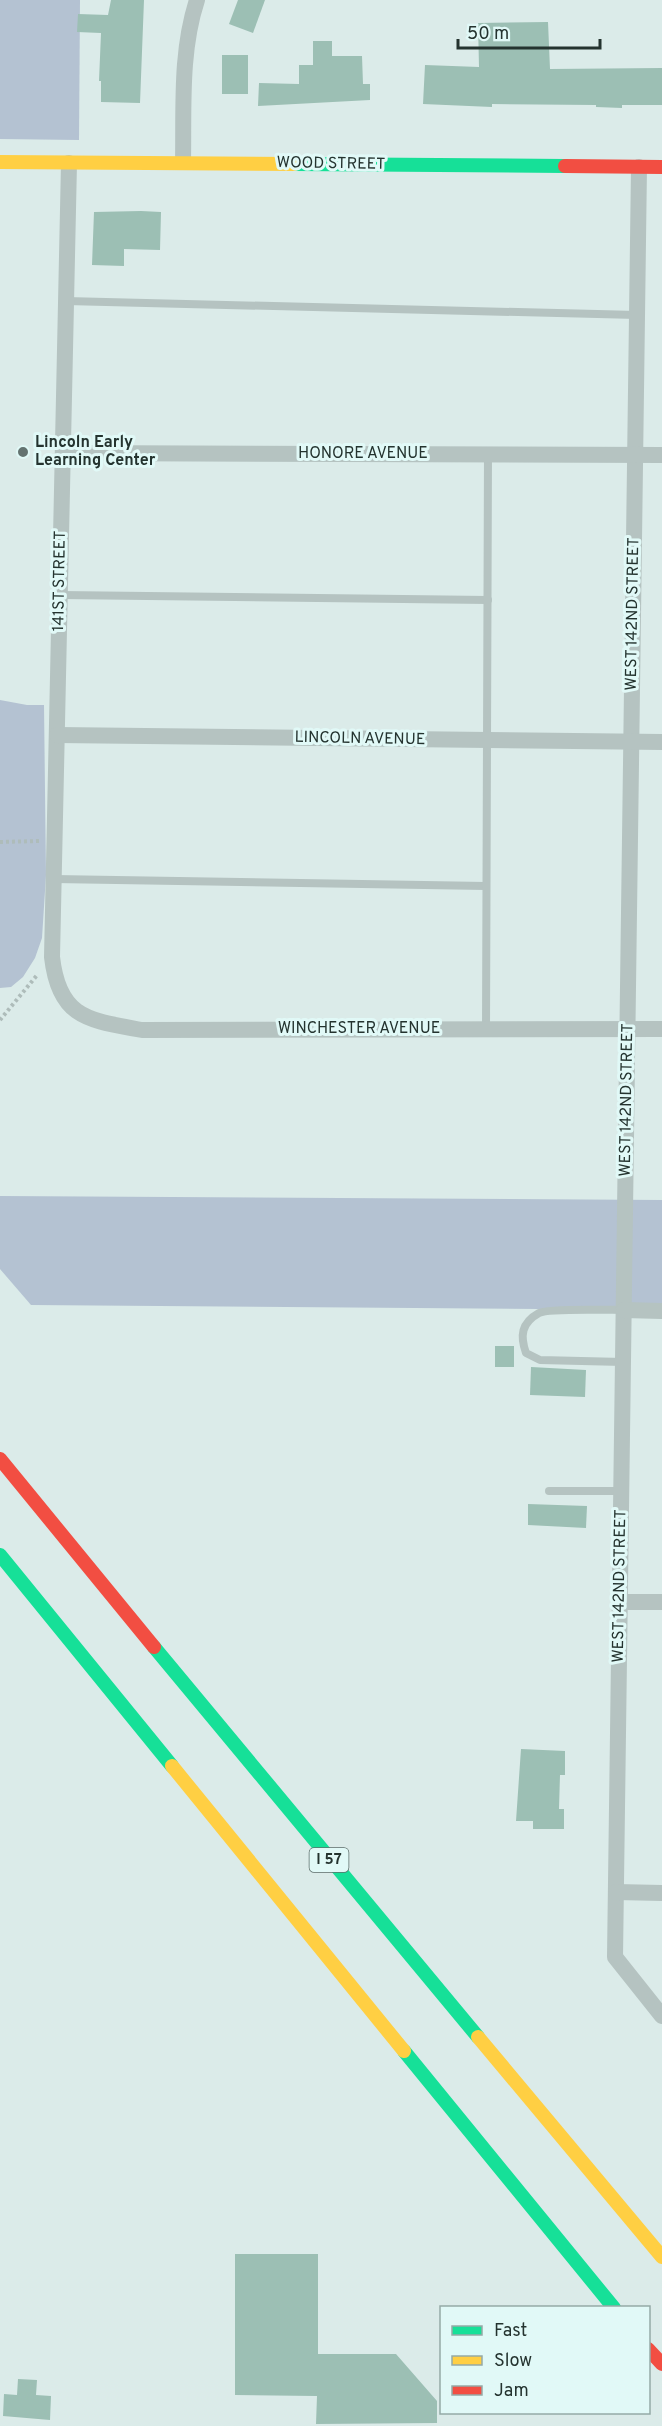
<svg xmlns="http://www.w3.org/2000/svg" width="662" height="2426" font-family="Overpass,sans-serif">
	<style>
		.green { fill: #b4c2d2 }
		.building { fill: #9cbfb4 }
		.lines { fill: none; stroke-linecap: round; stroke-linejoin: round }
		.path { stroke: #aebcba; stroke-width: 4; stroke-dasharray: 3 3; stroke-linecap: butt }
		.lane { stroke: #b5c3c1; stroke-width: 8 }
		.street { stroke: #b5c3c1; stroke-width: 16 }
		.fast { stroke: #16e098; stroke-width: 14 }
		.slow { stroke: #ffcf43; stroke-width: 14 }
		.jam { stroke: #f24e42; stroke-width: 14 }
		.poi-dot { fill: #647370; stroke: #e1f9f7; stroke-width: 2 }
		.labels { text-anchor: middle; dominant-baseline: central; stroke-width: 6; stroke-linejoin: round; paint-order: stroke }
		.shield { fill: #e1f9f7; stroke: #5d6e6b; stroke-width: 1.5 }
		.shield-label { font-size: 15px; font-weight: bold; fill: #24332f }
		.street-label { font-size: 16px; fill: #24332f; stroke: #e1f9f7 }
		.poi-label { font-size: 16px; font-weight: bold; fill: #24332f; stroke: #e1f9f7; text-anchor: start }
	</style>
	<rect width="100%" height="100%" fill="#dbebe9"/>
	<g class="green">
		<path d="M 0,0 L 80,0 L 79,140 L 0,139 Z"/>
		<path d="M 0,700 L 27,705 L 44,705 L 46,875 L 42,938 L 35,958 L 23,977 L 11,987 L 0,988 Z"/>
		<path d="M 0,1196 L 662,1200 L 662,1310 L 31,1305 L 0,1269 Z"/>
	</g>
	<g class="building">
		<path d="M 111,0 L 144,0 L 140,103 L 101,102 L 101,81 L 99,81 L 101,33 L 77,32 L 78,14 L 108,15 Z"/>
		<path d="M 238,0 L 265,0 L 253,33 L 229,24 Z"/>
		<path d="M 548,22 L 550,69 L 662,68 L 662,105 L 622,105 L 622,108 L 596,107 L 596,105 L 492,104 L 492,107 L 423,104 L 425,65 L 479,67 L 478,23 Z"/>
		<path d="M 313,41 L 332,41 L 332,56 L 362,56 L 363,84 L 370,84 L 370,100 L 258,106 L 259,83 L 299,84 L 299,65 L 313,65 Z"/>
		<rect x="222" y="55" width="26" height="39"/>
		<path d="M 141,211 L 161,212 L 160,250 L 124,249 L 124,266 L 92,265 L 94,212 Z"/>
		<rect x="495" y="1346" width="19" height="21"/>
		<path d="M 531,1367 L 586,1370 L 585,1397 L 530,1395 Z"/>
		<path d="M 528,1504 L 587,1506 L 586,1528 L 528,1525 Z"/>
		<path d="M 521,1749 L 565,1751 L 565,1775 L 560,1775 L 559,1809 L 564,1809 L 564,1829 L 533,1829 L 533,1821 L 516,1821 Z"/>
		<path d="M 235,2254 L 318,2254 L 318,2354 L 396,2354 L 437,2401 L 437,2423 L 316,2424 L 317,2396 L 235,2395 Z"/>
		<path d="M 18,2379 L 37,2380 L 36,2395 L 51,2396 L 50,2420 L 3,2416 L 4,2394 L 17,2395 Z"/>
	</g>
	<g class="lines">
		<g class="path">
			<path d="M 0,842 L 39,841"/>
			<path d="M 0,1020 L 38,974"/>
		</g>
		<g class="lane">
			<path d="M 66,301 L 637,315"/>
			<path d="M 60,595 L 488,600"/>
			<path d="M 54,879 L 486,886"/>
			<path d="M 486,1029 L 488,454"/>
			<path d="M 623,1362 L 540,1360 L 526,1353 C 520,1336 521,1323 539,1313 C 548,1308 609,1310 624,1310"/>
			<path d="M 549,1491 L 621,1491"/>
		</g>
		<g class="street">
			<path d="M 183,162 C 184,108 180,52 197,0"/>
			<path d="M 69,163 L 52,957 C 59,1019 89,1020 142,1030 L 662,1029"/>
			<path d="M 639,167 L 615,1957 L 662,2016"/>
			<path d="M 63,453 L 662,455"/>
			<path d="M 57,735 L 662,742"/>
			<path d="M 624,1310 L 662,1311"/>
			<path d="M 620,1602 L 662,1602"/>
			<path d="M 616,1892 L 662,1893"/>
		</g>
		<g class="fast">
			<path d="M 294,164 L 565,166"/>
			<path d="M 0,1555 L 172,1766"/>
			<path d="M 154,1647 L 478,2037"/>
			<path d="M 404,2051 L 614,2308"/>
		</g>
		<g class="slow">
			<path d="M 0,162 L 294,164"/>
			<path d="M 172,1766 L 404,2051"/>
			<path d="M 478,2037 L 662,2257"/>
		</g>
		<g class="jam">
			<path d="M 565,166 L 662,167"/>
			<path d="M 0,1459 L 154,1647"/>
			<path d="M 648,2349 L 662,2364"/>
		</g>
	</g>
	<circle class="poi-dot" cx="23" cy="452" r="6"/>
	<g class="labels">
		<rect class="shield" x="309.5" y="1848" width="39" height="24" rx="4.5"/>
		<g class="shield-label">
			<text x="329" y="1860">I 57</text>
		</g>
		<g class="street-label">
			<text transform="translate(331 164) rotate(1)">WOOD STREET</text>
			<text x="363" y="454">HONORE AVENUE</text>
			<text transform="translate(60 581) rotate(-89)">141ST STREET</text>
			<text transform="translate(633 614) rotate(-89)">WEST 142ND STREET</text>
			<text transform="translate(360 739) rotate(1)">LINCOLN AVENUE</text>
			<text x="359" y="1029">WINCHESTER AVENUE</text>
			<text transform="translate(627 1100) rotate(-89)">WEST 142ND STREET</text>
			<text transform="translate(620 1586) rotate(-89)">WEST 142ND STREET</text>
		</g>
		<g class="poi-label">
			<text x="35" y="443">Lincoln Early<tspan x="35" dy="18">Learning Center</tspan></text>
		</g>
	</g>
	<rect x="440" y="2306" width="210" height="108" fill="#e1f9f7" stroke="#95aaa7" stroke-width="1.5"/>
	<rect x="452" y="2326" width="30" height="9" fill="#16e098" stroke="#95aaa7" stroke-width="1.5"/>
	<text x="494" y="2336" font-size="18" fill="#24332f">Fast</text>
	<rect x="452" y="2356" width="30" height="9" fill="#ffcf43" stroke="#95aaa7" stroke-width="1.5"/>
	<text x="494" y="2366" font-size="18" fill="#24332f">Slow</text>
	<rect x="452" y="2386" width="30" height="9" fill="#f24e42" stroke="#95aaa7" stroke-width="1.5"/>
	<text x="494" y="2396" font-size="18" fill="#24332f">Jam</text>
	<path d="M458 39v9h142v-9" fill="none" stroke="#24332f" stroke-width="3"/>
	<text x="467" y="39" font-size="18" fill="#24332f" stroke="#e1f9f7" stroke-width="4.5" paint-order="stroke">50 m</text>
</svg>
